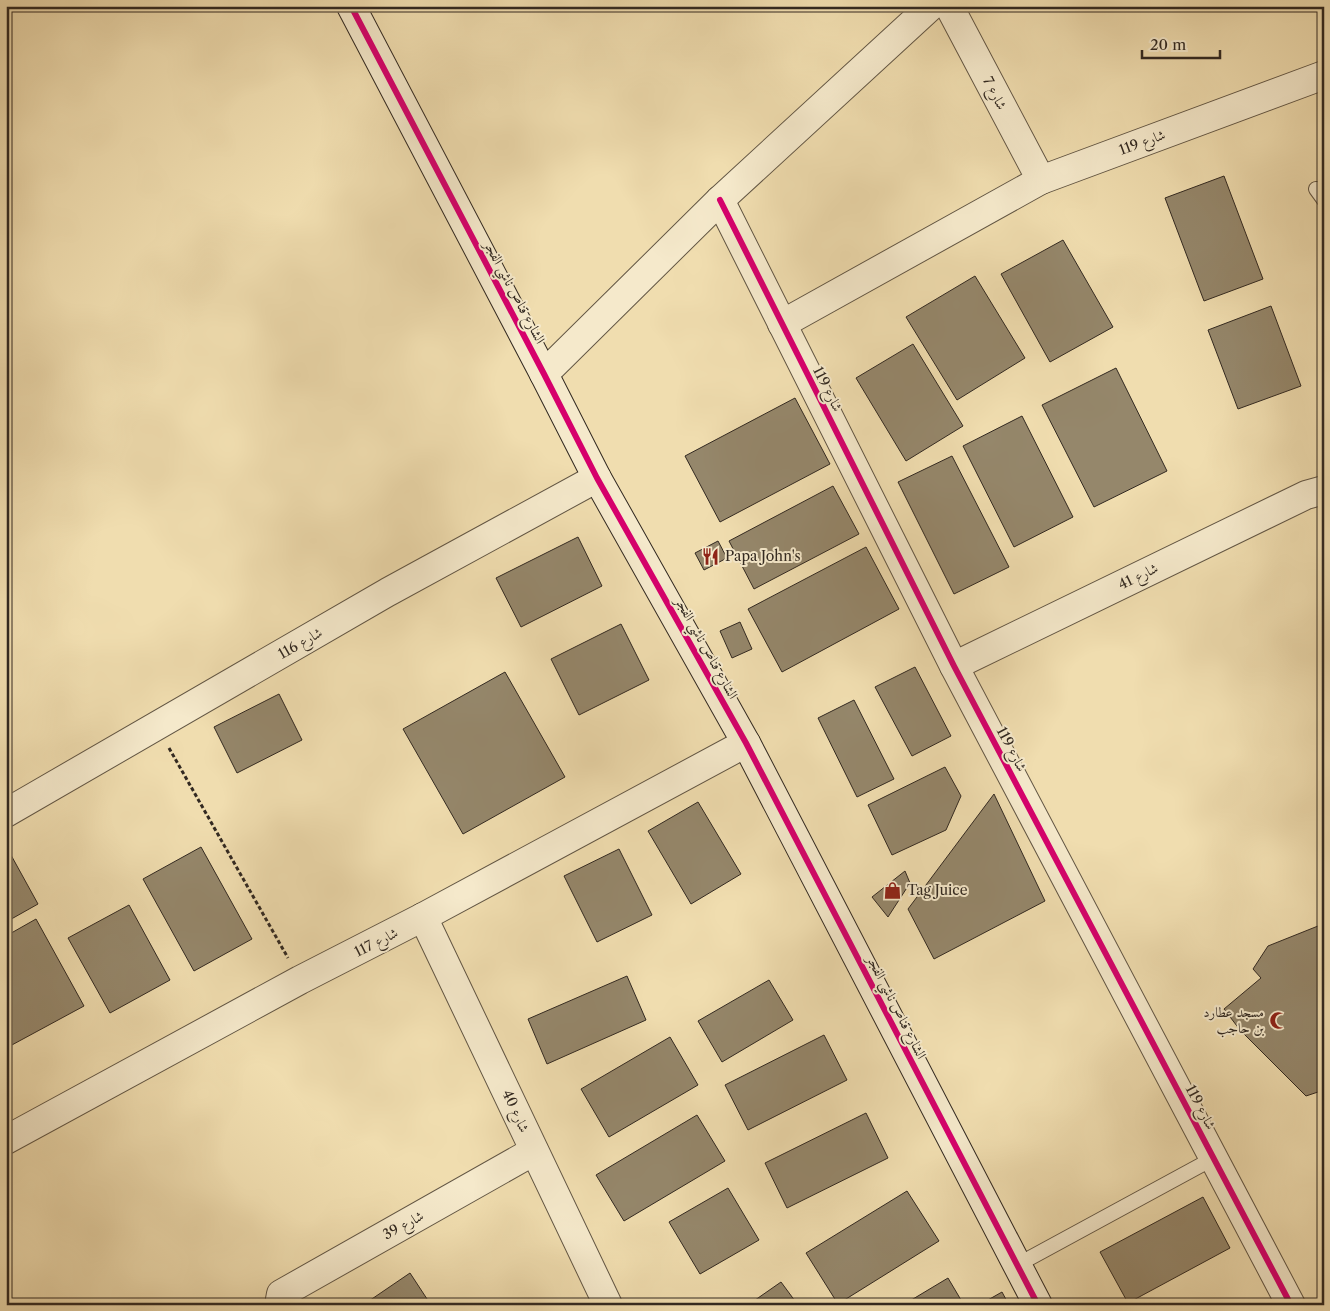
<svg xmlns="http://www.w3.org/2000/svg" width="1330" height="1311" font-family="'Libre Caslon Text',Amiri,serif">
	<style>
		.building { fill: #95876b; stroke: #322921 }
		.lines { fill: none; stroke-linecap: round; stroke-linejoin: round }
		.lane-casing { stroke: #625644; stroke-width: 16 }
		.street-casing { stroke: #625644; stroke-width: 30 }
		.secondary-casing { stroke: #322921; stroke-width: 30 }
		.path { stroke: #322921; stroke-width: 3; stroke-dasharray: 4 2.5; stroke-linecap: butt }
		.lane { stroke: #f5e9cb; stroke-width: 14 }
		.street { stroke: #f5e9cb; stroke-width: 28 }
		.secondary { stroke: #f5e9cb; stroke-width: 28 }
		.cycleway-casing { stroke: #f5e9cb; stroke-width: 9 }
		.cycleway { stroke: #d6006c; stroke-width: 6 }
		.labels { text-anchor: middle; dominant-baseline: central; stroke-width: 4; stroke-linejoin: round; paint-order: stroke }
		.street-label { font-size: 14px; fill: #322921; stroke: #f5e9cb }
		.poi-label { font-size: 14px; fill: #322921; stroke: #f5e9cb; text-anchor: start }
	</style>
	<rect width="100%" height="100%" fill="#f0ddaf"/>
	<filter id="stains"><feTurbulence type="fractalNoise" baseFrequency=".004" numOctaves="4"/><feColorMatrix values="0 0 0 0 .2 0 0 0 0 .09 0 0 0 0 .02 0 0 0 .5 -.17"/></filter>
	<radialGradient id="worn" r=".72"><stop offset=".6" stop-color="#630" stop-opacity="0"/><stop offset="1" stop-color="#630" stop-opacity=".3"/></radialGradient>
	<g class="building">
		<path d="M 1224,176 L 1263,279 L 1204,301 L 1165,198 Z"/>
		<path d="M 1063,240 L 1113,327 L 1050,362 L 1001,274 Z"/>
		<path d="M 975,276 L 1025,358 L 957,400 L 906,317 Z"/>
		<path d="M 1271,306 L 1301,386 L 1238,409 L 1208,330 Z"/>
		<path d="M 913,344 L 963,426 L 906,461 L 856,378 Z"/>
		<path d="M 1116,368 L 1167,471 L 1094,507 L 1042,405 Z"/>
		<path d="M 795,398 L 830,464 L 720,522 L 685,456 Z"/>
		<path d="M 1022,416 L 1073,517 L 1014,547 L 963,446 Z"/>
		<path d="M 952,456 L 1009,567 L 954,594 L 898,482 Z"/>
		<path d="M 833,486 L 859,534 L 754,589 L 729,541 Z"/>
		<path d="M 578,537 L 602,586 L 521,627 L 496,578 Z"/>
		<path d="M 718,541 L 727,558 L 704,570 L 695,553 Z"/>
		<path d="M 866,547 L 899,609 L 782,672 L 748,609 Z"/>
		<path d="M 740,622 L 752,649 L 732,658 L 720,631 Z"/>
		<path d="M 621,624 L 649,680 L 579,715 L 551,659 Z"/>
		<path d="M 915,667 L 951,736 L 912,756 L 875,687 Z"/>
		<path d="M 505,672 L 565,777 L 463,834 L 403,729 Z"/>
		<path d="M 279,694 L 302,740 L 237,773 L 214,727 Z"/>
		<path d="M 854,700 L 894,779 L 857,797 L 818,718 Z"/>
		<path d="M 945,767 L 961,796 L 946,830 L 892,855 L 868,805 Z"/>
		<path d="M 994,794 L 1045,901 L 934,959 L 908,909 Z"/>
		<path d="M 698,802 L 741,874 L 691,904 L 648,831 Z"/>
		<path d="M 6,846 L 38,904 L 6,922 Z"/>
		<path d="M 201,847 L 252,939 L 194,971 L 143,879 Z"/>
		<path d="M 619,849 L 652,915 L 597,942 L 564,876 Z"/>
		<path d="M 905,871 L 910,883 L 888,917 L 872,897 Z"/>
		<path d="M 129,905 L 170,980 L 110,1013 L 68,938 Z"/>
		<path d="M 36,919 L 84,1006 L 10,1046 L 6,1039 L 6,936 Z"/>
		<path d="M 1323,924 L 1324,1090 L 1306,1096 L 1240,1030 L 1224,1009 L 1261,978 L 1253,969 L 1268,946 Z"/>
		<path d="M 627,976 L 646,1020 L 547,1064 L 528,1019 Z"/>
		<path d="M 769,980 L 793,1020 L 722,1062 L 698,1021 Z"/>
		<path d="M 824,1035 L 847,1080 L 748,1130 L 725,1085 Z"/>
		<path d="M 670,1037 L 698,1085 L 609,1137 L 581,1089 Z"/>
		<path d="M 866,1113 L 888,1158 L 787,1208 L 765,1163 Z"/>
		<path d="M 697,1115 L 725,1161 L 624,1221 L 596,1175 Z"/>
		<path d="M 728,1188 L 759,1240 L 700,1274 L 669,1222 Z"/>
		<path d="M 907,1191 L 939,1241 L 838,1304 L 806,1253 Z"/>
		<path d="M 1203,1197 L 1230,1248 L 1128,1303 L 1100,1252 Z"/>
		<path d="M 410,1273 L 431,1305 L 363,1305 Z"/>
		<path d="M 948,1278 L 964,1305 L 903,1305 Z"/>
		<path d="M 781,1282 L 798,1305 L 748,1305 Z"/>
		<path d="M 1002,1292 L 1009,1305 L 979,1305 Z"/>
	</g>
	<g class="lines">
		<defs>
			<g id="lane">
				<path d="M 1316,189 L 1324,200"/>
				<path d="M 1017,1265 L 1214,1158"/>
			</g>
			<g id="street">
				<path d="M 949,6 L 1041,180"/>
				<path d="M 720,200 L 954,666 L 1291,1305"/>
				<path d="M 782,324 L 1041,180 L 1324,75"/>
				<path d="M 544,374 L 720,200 L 931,6"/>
				<path d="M 954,666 L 1306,495 L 1324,490"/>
				<path d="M 6,813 L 388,592 L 597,478"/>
				<path d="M 423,917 L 608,1305"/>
				<path d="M 6,1140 L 300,980 L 423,917 L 746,743"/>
				<path d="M 279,1305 L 281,1294 L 534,1151"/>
			</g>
			<path id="secondary" d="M 351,6 L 544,374 L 597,478 L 746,743 L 1038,1305"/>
		</defs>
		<use href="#lane" class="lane-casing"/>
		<use href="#street" class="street-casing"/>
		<use href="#secondary" class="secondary-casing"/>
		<path class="path" d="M 169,748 L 288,958"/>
		<use href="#lane" class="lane"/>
		<use href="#street" class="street"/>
		<use href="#secondary" class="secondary"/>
		<defs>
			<g id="cycleway">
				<path d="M 351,6 L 544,374 L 597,478 L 746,743 L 1038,1305"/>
				<path d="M 720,200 L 954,666 L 1291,1305"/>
			</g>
		</defs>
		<use href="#cycleway" class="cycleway-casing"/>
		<use href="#cycleway" class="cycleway"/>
	</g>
	<defs>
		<symbol id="restaurant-bare" viewBox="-9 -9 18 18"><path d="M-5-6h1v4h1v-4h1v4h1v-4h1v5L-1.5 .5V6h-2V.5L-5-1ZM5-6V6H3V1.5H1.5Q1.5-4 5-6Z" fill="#8f2418" stroke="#f5e9cb" stroke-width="2.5" paint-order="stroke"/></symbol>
		<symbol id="shop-bare" viewBox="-9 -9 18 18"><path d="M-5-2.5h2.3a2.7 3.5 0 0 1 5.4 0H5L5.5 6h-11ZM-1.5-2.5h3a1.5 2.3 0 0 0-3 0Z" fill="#8f2418" stroke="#f5e9cb" stroke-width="2.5" paint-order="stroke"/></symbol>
		<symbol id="mosque-bare" viewBox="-9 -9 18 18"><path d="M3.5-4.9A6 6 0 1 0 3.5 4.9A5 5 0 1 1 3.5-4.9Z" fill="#8f2418" stroke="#f5e9cb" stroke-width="2.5" paint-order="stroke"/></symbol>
	</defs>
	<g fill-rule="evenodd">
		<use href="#restaurant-bare" x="698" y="544" width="25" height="25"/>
		<use href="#shop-bare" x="880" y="878" width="25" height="25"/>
		<use href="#mosque-bare" x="1266" y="1008" width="25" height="25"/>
	</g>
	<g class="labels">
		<g class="street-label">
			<text transform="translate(995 93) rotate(62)">شارع 7</text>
			<text transform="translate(1142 142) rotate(-20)">شارع 119</text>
			<text transform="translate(515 292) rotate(62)">الشارع قناص ناشي الفجر</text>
			<text transform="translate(828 389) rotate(63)">شارع 119</text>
			<text transform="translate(1138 576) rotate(-26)">شارع 41</text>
			<text transform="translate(300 643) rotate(-30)">شارع 116</text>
			<text transform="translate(707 648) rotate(61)">الشارع قناص ناشي الفجر</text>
			<text transform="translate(1012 749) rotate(62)">شارع 119</text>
			<text transform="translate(376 942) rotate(-27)">شارع 117</text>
			<text transform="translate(897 1007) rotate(63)">الشارع قناص ناشي الفجر</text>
			<text transform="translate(1201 1107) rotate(62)">شارع 119</text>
			<text transform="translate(516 1111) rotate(65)">شارع 40</text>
			<text transform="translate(403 1225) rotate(-29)">شارع 39</text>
		</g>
		<g class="poi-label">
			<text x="725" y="556">Papa John's</text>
			<text x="907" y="890">Tag Juice</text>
			<text x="1264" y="1012" text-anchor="end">مسجد عطارد<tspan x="1264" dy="16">بن حاجب</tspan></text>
		</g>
	</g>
	<rect width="1330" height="1311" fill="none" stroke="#f0ddaf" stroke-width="25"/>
	<rect x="8" y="8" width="1315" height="1296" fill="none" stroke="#322921" stroke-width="2.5"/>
	<rect x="12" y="12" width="1305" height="1286" fill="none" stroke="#322921"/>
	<path d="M1142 50v8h78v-8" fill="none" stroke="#322921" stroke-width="2.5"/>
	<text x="1150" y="50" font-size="15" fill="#322921" stroke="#f5e9cb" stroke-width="4" paint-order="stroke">20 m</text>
	<rect width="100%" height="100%" filter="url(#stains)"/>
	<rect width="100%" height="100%" fill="url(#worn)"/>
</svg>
